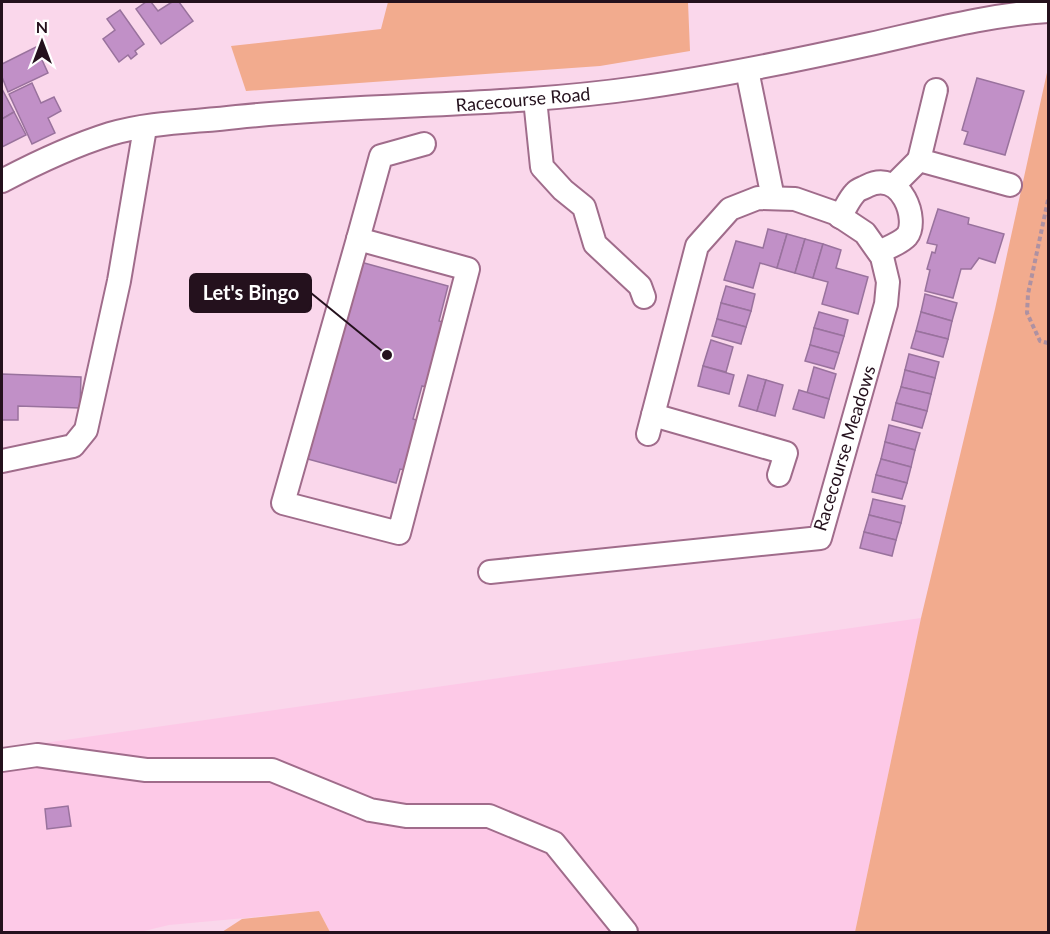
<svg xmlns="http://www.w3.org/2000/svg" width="1050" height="934" font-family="Lato,sans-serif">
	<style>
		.built { fill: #fdc9e7 }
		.green { fill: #f2ab8e }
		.building { fill: #c190c7; stroke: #99729d; stroke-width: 1.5 }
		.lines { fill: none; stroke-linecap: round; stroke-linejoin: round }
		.minor-casing { stroke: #a06c8b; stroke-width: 26 }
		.path { stroke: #ae91a2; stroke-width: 4; stroke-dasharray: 4.5 3; stroke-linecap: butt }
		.minor { stroke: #fff; stroke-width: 22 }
		.labels { text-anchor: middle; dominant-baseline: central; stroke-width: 4.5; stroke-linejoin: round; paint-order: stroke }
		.street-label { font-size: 18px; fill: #24111d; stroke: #fff }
		.leader { fill: none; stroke: #24111d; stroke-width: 2 }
		.callout-dot { fill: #24111d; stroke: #fff; stroke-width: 2 }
		.callout { fill: #24111d; stroke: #24111d; stroke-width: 2 }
		.callout-label { font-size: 20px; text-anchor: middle; font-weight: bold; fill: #fff }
	</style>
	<rect width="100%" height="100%" fill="#fad7eb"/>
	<path class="built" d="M 921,618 L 855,932 L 330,932 L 319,911 L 169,925 L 140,932 L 2,932 L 2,749 Z"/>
	<g class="green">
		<path d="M 388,2 L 688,2 L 690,51 L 600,66 L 246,91 L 231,46 L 381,29 Z"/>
		<path d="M 1048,68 L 1048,932 L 855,932 L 921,618 L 995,309 Z"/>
		<path d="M 319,911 L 330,932 L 222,932 L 242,919 Z"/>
	</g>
	<g class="building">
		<path d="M 146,2 L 151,2 L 158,11 L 172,2 L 179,2 L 193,21 L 161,44 L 136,9 Z"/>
		<path d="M 120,10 L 144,44 L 135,51 L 137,54 L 131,59 L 128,55 L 119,62 L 103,39 L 115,30 L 107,19 Z"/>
		<path d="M 36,47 L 48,73 L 8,92 L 2,77 L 2,64 Z"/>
		<path d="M 977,78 L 1024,91 L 1005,155 L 964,144 L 968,132 L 962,130 Z"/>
		<path d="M 32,83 L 41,103 L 54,97 L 61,111 L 48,118 L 55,133 L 32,144 L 9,94 Z"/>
		<path d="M 2,89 L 14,112 L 2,119 Z"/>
		<path d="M 14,112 L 26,135 L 2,147 L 2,119 Z"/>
		<path d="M 938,209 L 969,218 L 968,224 L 1004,234 L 995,263 L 979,258 L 971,269 L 961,269 L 953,298 L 925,291 L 930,270 L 927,269 L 932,252 L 935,253 L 937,245 L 927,243 Z"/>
		<path d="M 768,229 L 787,234 L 777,268 L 760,263 L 753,288 L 724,280 L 736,241 L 763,248 Z"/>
		<path d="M 787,234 L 805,239 L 795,273 L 777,268 Z"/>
		<path d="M 805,239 L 823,244 L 813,278 L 795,273 Z"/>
		<path d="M 823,244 L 841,250 L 836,268 L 868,277 L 858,314 L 822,304 L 828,282 L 813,278 Z"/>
		<path d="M 357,261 L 448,286 L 439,321 L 451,324 L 434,389 L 422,386 L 413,419 L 423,422 L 410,471 L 400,469 L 396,483 L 304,458 Z"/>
		<path d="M 726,286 L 755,294 L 751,311 L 721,303 Z"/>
		<path d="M 925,294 L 957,303 L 952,321 L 921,312 Z"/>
		<path d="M 721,303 L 751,311 L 746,327 L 717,319 Z"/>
		<path d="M 819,312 L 848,320 L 844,336 L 814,328 Z"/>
		<path d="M 921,312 L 952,321 L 948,339 L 916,331 Z"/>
		<path d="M 717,319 L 746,327 L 741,344 L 712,336 Z"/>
		<path d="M 814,328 L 844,336 L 839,353 L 810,345 Z"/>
		<path d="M 916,331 L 948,339 L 943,357 L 911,348 Z"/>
		<path d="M 711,340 L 733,347 L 726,372 L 703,366 Z"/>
		<path d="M 810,345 L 839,353 L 834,369 L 805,361 Z"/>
		<path d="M 909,354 L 939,362 L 935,378 L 905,370 Z"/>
		<path d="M 703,366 L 734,375 L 729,394 L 698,386 Z"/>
		<path d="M 814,367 L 836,374 L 829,399 L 807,393 Z"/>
		<path d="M 905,370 L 935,378 L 931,394 L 901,387 Z"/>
		<path d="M 2,374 L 81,377 L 80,408 L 18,406 L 18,420 L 2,420 Z"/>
		<path d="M 748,375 L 766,380 L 757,411 L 739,406 Z"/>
		<path d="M 766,380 L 783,385 L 775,416 L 757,411 Z"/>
		<path d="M 901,387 L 931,394 L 927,411 L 896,403 Z"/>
		<path d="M 799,390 L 829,399 L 824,418 L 793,409 Z"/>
		<path d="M 896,403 L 927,411 L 922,428 L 892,420 Z"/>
		<path d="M 889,425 L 920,433 L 915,450 L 885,442 Z"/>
		<path d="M 885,442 L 915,450 L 911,467 L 881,459 Z"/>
		<path d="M 881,459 L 911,467 L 907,483 L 876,475 Z"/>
		<path d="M 876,475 L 907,483 L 902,499 L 872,492 Z"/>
		<path d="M 873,499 L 905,506 L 901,523 L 869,515 Z"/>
		<path d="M 869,515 L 901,523 L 896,540 L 864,532 Z"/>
		<path d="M 864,532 L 896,540 L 892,556 L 860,548 Z"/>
		<path d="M 68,806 L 71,826 L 47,829 L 45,809 Z"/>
	</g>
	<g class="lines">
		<defs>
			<g id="minor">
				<path d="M 747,70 L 773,198"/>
				<path d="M 535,99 L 542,167 L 563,190 L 584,207 L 595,244 L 640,286 L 644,297"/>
				<path d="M 919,160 L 936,90"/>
				<path d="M 2,181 C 36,163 72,146 110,134 C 150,122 196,122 237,117 C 371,103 505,107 638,88 C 716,77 793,61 870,44 C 929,31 987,15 1048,11"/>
				<path d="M 894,185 L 919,160 L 1010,185"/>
				<path d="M 840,217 C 845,209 849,199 855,193 C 858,189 864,188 867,186 C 902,168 919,221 907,236 C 901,243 887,248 879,252"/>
				<path d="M 358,239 L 468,269 L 399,533 L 283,503 Z"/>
				<path d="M 358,239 L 381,156 L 424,144"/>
				<path d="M 653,415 L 786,453 L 779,475"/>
				<path d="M 2,461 L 73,446 L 86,430 L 119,281 L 145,128"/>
				<path d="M 490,572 L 820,538 L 886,304 L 888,282 L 882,257 L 865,233 L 835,213 L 795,199 L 758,198 L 730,209 L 697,246 L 648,434"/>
				<path d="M 2,760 L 37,755 L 146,770 L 272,770 L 370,810 L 406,816 L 489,816 L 554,843 L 626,932"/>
			</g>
		</defs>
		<use href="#minor" class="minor-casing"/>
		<path class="path" d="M 1048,200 L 1028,294 L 1027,313 L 1040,341 L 1048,343"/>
		<use href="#minor" class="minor"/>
	</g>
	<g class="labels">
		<g class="street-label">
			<text transform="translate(523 99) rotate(-5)">Racecourse Road</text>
			<text transform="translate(844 448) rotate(-73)">Racecourse Meadows</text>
		</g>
	</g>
	<path class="leader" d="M387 355L311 293"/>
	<circle class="callout-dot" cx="387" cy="355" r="6"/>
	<rect class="callout" x="190" y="274" width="121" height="38" rx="6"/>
	<g class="callout-label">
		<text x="251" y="300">Let's Bingo</text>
	</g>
	<rect width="1050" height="934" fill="none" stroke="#24111d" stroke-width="6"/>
	<g transform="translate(42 42)" stroke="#ffffff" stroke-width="4.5" paint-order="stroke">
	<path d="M0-4.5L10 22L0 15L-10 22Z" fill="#24111d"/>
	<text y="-9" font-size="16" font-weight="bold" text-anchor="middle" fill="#24111d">N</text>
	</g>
</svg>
